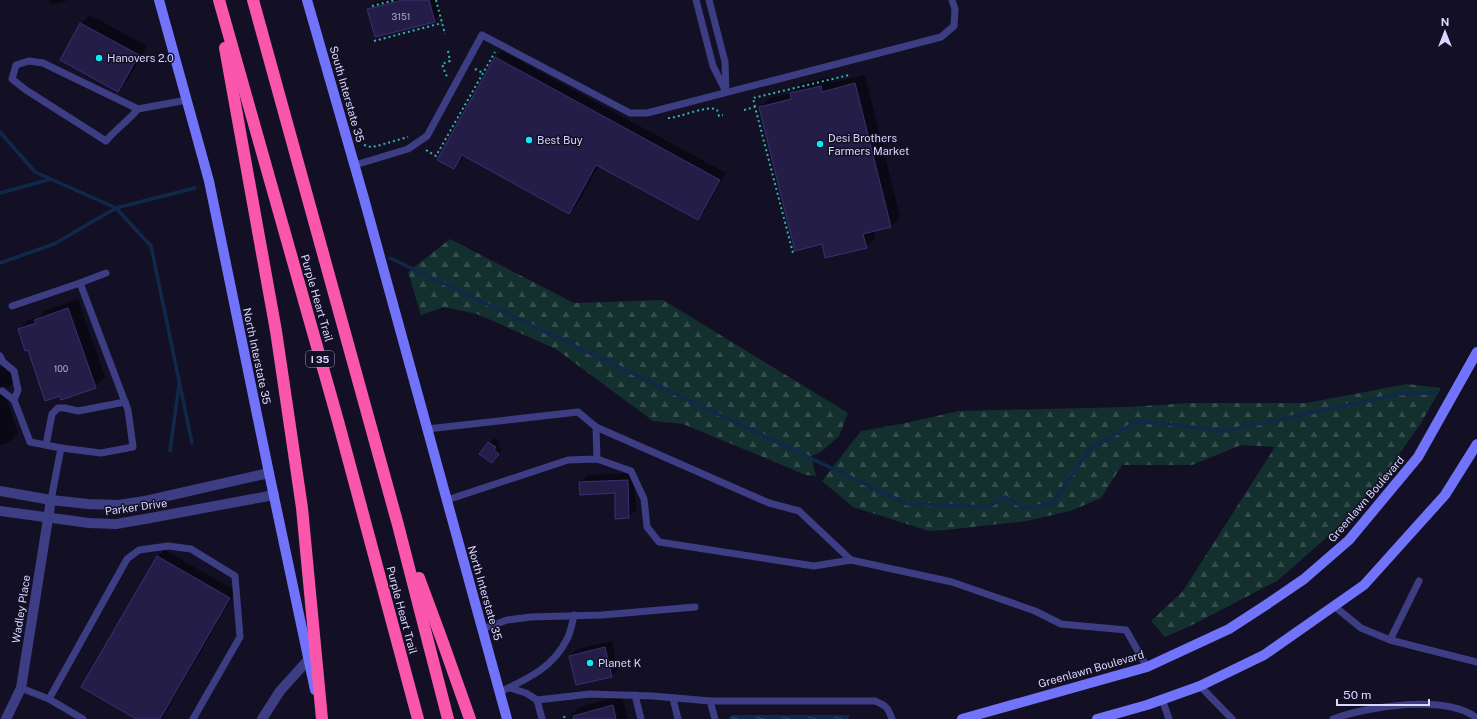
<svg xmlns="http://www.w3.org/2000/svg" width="1477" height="719" font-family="'Public Sans',sans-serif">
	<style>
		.forest { fill: url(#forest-firs) }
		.water { fill: url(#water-ripples) }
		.shadow { fill: #0007 }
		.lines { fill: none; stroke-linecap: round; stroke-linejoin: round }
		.stream { stroke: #10294a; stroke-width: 3.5 }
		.building { fill: #231d47; stroke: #3a3072 }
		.path { stroke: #34b5a7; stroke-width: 2; stroke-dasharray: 2 3; stroke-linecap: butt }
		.service { stroke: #3d3d84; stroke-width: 7 }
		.minor { stroke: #3d3d84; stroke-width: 10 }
		.tertiary { stroke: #3d3d84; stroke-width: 10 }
		.secondary { stroke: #7174fa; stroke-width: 10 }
		.motorway { stroke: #f956ac; stroke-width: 12 }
		.poi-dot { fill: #0aeaf7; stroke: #131026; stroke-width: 1.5 }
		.labels { text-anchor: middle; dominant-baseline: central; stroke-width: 3; stroke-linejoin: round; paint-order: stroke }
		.number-label { font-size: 9px; fill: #aca8d0 }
		.shield { fill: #131026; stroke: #9e9bbd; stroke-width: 1 }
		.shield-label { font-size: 10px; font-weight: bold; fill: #dad7fe }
		.poi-label { font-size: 11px; fill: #dad7fe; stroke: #131026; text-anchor: start }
		.street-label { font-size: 11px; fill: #dad7fe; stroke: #131026 }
	</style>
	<defs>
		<pattern id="forest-firs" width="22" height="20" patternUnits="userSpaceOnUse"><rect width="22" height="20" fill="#13302e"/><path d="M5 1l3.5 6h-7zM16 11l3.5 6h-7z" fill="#354d4d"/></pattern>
		<pattern id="water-ripples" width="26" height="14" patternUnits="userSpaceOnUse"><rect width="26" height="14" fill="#10294a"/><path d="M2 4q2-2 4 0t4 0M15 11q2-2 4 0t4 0" fill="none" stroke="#324765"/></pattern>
	</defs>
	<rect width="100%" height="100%" fill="#131026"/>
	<g class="forest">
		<path d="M 450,239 L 574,303 L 663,300 L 848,413 L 839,436 L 821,452 L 811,456 L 816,476 L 806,475 L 683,424 L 653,421 L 556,349 L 477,314 L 444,307 L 421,315 L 408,272 Z"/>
		<path d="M 1407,384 L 1441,388 L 1421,423 L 1381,480 L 1334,531 L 1277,581 L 1192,625 L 1165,637 L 1151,621 L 1183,591 L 1275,447 L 1241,445 L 1192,465 L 1122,465 L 1101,498 L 1070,511 L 1026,521 L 945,530 L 929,531 L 853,507 L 822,481 L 861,431 L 901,424 L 959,411 L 1128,407 L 1190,403 L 1307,403 Z"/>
	</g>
	<path class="water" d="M 732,715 L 850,715 L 848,719 L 729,719 Z"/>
	<g class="shadow">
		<path d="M 49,0 L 69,0 L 51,5 Z"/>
		<path d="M 386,0 L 438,0 L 441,14 L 434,21 L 368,10 L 375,3 Z"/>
		<path d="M 90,15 L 147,46 L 127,81 L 118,91 L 81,24 Z"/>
		<path d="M 502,51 L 726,173 L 704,212 L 698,219 L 599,165 L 576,206 L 569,213 L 464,155 L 461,161 L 454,168 L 495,58 Z"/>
		<path d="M 865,75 L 900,217 L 891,226 L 874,230 L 875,238 L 866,247 L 822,243 L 760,107 L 770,98 L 792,93 L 800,84 L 830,77 L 831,83 Z"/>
		<path d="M 78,299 L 105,377 L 95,387 L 60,395 L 28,349 L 19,330 L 28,320 L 39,317 L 45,311 Z"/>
		<path d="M 12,363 L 17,379 L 8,388 L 2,386 L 18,433 L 9,442 L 0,445 L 0,367 Z"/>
		<path d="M 494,438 L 500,442 L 497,445 L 502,449 L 492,462 L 481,454 Z"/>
		<path d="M 634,473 L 636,510 L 629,517 L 616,518 L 615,492 L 580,482 L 587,475 Z"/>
		<path d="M 165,550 L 236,591 L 162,719 L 138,719 L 82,687 L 158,556 Z"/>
		<path d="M 612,641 L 618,669 L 612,676 L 570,656 L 577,649 Z"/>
		<path d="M 622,696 L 628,719 L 571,719 L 570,716 L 579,707 Z"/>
	</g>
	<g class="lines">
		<g class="stream">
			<path d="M 0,132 L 35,172 L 116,208 L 195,188"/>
			<path d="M 0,193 L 51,179"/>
			<path d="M 390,258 L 907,504 L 988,507 L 1005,497 L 1025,508 L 1052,504 L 1090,449 L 1138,421 L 1193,427 L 1220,432 L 1405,393 L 1437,393"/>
			<path d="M 0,263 L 54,244 L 116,208 L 151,246 L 192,443"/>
			<path d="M 170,451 L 179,385"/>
		</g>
	</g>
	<g class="building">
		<path d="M 403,0 L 429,0 L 435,22 L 375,37 L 367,9 Z"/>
		<path d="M 80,23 L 139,55 L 118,92 L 60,60 Z"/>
		<path d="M 495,57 L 720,180 L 698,220 L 596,165 L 569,214 L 462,155 L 454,169 L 437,160 Z"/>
		<path d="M 855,83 L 891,227 L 863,234 L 867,248 L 825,258 L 822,244 L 795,251 L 759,107 L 791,99 L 790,93 L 821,86 L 822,92 Z"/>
		<path d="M 68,308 L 96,388 L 61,400 L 60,396 L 45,401 L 28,350 L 25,351 L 18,329 L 36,323 L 34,320 Z"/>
		<path d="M 488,442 L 496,447 L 494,450 L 499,454 L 492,463 L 479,454 Z"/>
		<path d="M 628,480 L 629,518 L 615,519 L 615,493 L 580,495 L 579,482 Z"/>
		<path d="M 157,556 L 230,598 L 160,719 L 136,719 L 81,687 Z"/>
		<path d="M 605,647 L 612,677 L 576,685 L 569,656 Z"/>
		<path d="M 613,705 L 616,719 L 573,719 L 573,716 Z"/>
	</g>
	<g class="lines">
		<g class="path">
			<path d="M 436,0 L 445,34"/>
			<path d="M 372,6 L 395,0"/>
			<path d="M 374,41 L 442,23"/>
			<path d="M 448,51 L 450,61 L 442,64 L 446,75 L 449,77"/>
			<path d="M 475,69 L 483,73"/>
			<path d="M 755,107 L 753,98 L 849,75"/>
			<path d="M 744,110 L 755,107 L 793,253"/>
			<path d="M 668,118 C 680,118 708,104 717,110 L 719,116 L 723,115"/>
			<path d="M 364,145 L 371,147 L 377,146 L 408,137"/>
			<path d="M 426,150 L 436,156 L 495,52"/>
			<path d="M 564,716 L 565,719"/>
		</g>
		<g class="service">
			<path d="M 696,0 L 713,66 L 726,92 L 725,62 L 709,0"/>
			<path d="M 138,109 C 128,121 116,129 106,141 L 26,90 L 12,79 L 16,65 L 29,61 L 43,63 L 138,109 L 187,100"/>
			<path d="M 355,165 L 408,149 L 427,136 L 482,35 L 630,113 L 647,113 L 941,37 L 954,26 L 955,9 L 952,0"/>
			<path d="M 12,306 L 80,283 L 106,273"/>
			<path d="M 0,356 L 3,362 L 14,371 L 18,390 L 14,400 L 30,442 L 61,448 L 101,453 L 133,447 L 128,410 L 80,283"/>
			<path d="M 2,391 L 14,400"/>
			<path d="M 596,427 L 769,503 L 799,511 L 851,560"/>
			<path d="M 427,429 L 578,412 L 596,427 L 597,459"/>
			<path d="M 46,445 L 52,414 L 58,408 L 65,408 L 78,411 L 125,402"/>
			<path d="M 51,500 L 61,448"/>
			<path d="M 447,500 L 568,460 L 597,459 L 631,471 L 644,499 L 647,527 L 659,542 L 814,566 L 851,560 L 952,582 L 1035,611 L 1061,624 L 1126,630 L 1147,667"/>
			<path d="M 1334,606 L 1361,628 L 1390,640 L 1419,581"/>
			<path d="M 482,629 L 507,620 L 531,617 L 602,615 L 695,607"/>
			<path d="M 1390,640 L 1477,662"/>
			<path d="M 1200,686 L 1232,719"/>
			<path d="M 21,688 L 49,699 L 83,719"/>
			<path d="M 510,688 L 526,693 L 537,700 L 590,694 L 653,696 L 710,701 L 715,719"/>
			<path d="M 500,692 C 527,679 553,668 567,639 C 571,632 572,623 574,615"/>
			<path d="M 635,695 L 641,719"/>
			<path d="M 673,698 L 678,719"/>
			<path d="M 49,699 L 127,559 L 139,550 L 168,546 L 191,549 L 235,576 L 240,637 L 193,719"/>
			<path d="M 1162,699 L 1169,719"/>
			<path d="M 537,700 L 542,719"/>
			<path d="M 710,701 L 875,701 C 887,706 888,708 892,719"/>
			<path d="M 1333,719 C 1368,706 1446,694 1477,718"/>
		</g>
		<g class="minor">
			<path d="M 0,491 L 51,500 L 88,504 L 118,505 L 145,501 L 269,473"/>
			<path d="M 0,511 L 89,523 L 116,524 L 145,519 L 274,495"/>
			<path d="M 6,719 L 21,688 L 51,500"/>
		</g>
		<path class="tertiary" d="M 262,719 L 280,691 L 308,660"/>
		<g class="secondary">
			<path d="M 159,0 L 209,181 L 269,473 L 315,690"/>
			<path d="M 307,0 L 363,195 L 507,719"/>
			<path d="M 962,719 L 1147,667 L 1229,629 L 1266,605 L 1304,579 L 1349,540 L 1418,457 L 1477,352"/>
			<path d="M 1097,719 L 1147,705 L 1200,686 L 1264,655 L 1364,585 L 1445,495 L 1477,444"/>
		</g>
		<g class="motorway">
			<path d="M 219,0 L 338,421 L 418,719"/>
			<path d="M 253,0 L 398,525 L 448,719"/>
			<path d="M 225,48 L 276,331 L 302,508 L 322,719"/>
			<path d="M 419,578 L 442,640 L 470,719"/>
		</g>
	</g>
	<g class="poi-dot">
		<circle cx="99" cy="58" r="4"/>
		<circle cx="529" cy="140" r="4"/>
		<circle cx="820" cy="144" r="4"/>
		<circle cx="590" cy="663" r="4"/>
	</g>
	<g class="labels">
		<g class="number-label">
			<text x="401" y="16">3151</text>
			<text x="61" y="368">100</text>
		</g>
		<rect class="shield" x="306" y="351" width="28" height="16" rx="3"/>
		<g class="shield-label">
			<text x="320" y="359">I 35</text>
		</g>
		<g class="poi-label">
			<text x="107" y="58">Hanovers 2.0</text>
			<text x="828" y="138">Desi Brothers<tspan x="828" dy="13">Farmers Market</tspan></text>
			<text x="537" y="140">Best Buy</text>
			<text x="598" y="663">Planet K</text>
		</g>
		<g class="street-label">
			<text transform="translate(347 94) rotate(74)">South Interstate 35</text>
			<text transform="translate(317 298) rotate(74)">Purple Heart Trail</text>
			<text transform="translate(257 356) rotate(78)">North Interstate 35</text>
			<text transform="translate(1366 499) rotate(-49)">Greenlawn Boulevard</text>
			<text transform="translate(136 507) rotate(-8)">Parker Drive</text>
			<text transform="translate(485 593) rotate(74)">North Interstate 35</text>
			<text transform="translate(21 609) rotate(-81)">Wadley Place</text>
			<text transform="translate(402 610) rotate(75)">Purple Heart Trail</text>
			<text transform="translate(1091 669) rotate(-16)">Greenlawn Boulevard</text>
		</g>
	</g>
	<g transform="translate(1445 32)" stroke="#131026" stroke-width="3" paint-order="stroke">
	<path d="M0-3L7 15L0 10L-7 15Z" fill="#dad7fe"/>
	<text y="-6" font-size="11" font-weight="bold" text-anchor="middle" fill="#dad7fe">N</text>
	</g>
	<path d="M1337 699v6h92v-6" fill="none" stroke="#dad7fe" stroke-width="2"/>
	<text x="1343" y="699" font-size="12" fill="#dad7fe" stroke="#131026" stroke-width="3" paint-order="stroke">50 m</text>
</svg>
